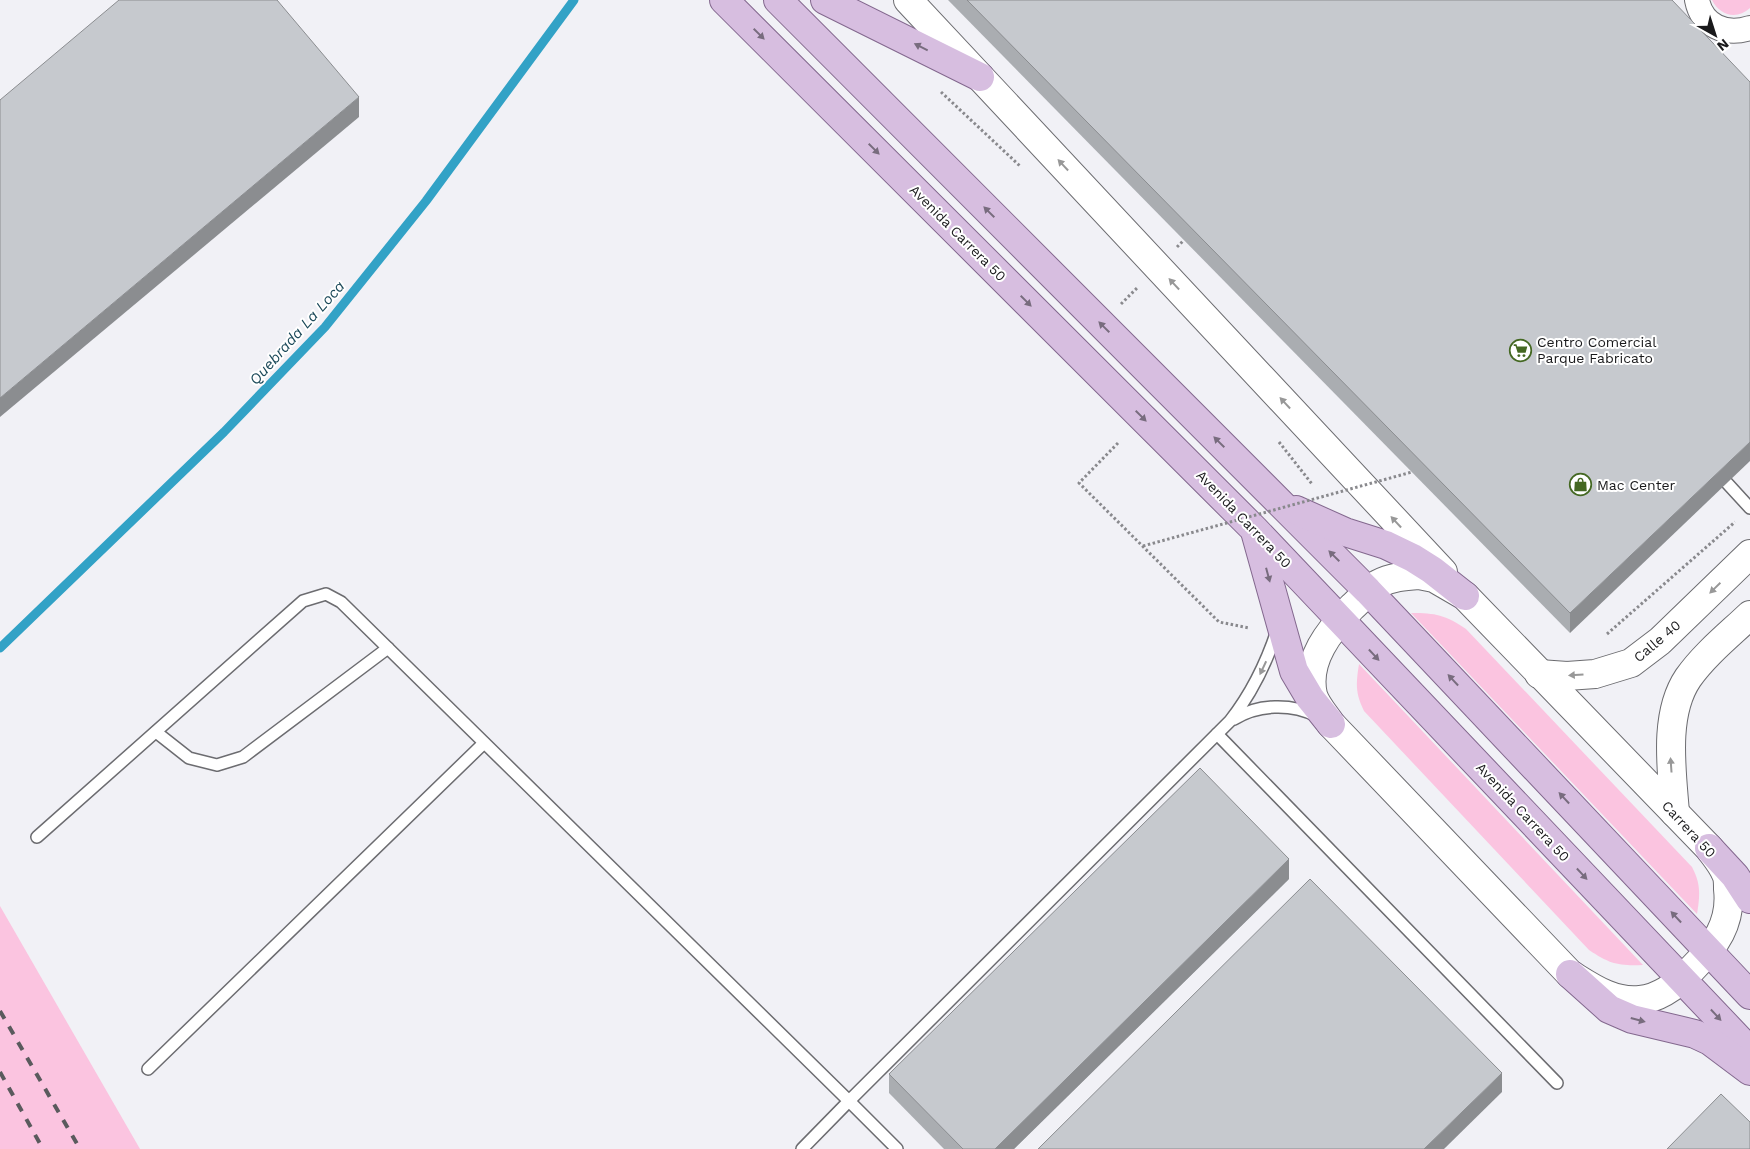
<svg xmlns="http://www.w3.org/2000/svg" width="1750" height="1149" font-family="'Work Sans',sans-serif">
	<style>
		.green { fill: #fbc4e0 }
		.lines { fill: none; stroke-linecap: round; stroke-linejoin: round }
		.stream { stroke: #32a2c6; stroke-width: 9 }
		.service-casing { stroke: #6c6c70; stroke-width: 14 }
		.minor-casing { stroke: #6c6c70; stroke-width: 26 }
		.secondary-casing { stroke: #6c6c70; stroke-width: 30 }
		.primary-casing { stroke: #83688e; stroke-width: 30 }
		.path { stroke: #89898d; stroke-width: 3; stroke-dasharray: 2.5 2.5; stroke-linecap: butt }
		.service { stroke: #fff; stroke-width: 11 }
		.minor { stroke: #fff; stroke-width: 24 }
		.secondary { stroke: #fff; stroke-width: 28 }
		.primary { stroke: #d7bee0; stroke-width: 28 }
		.rail { stroke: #5a5a5d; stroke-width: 4; stroke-dasharray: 9 9; stroke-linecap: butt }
		.path-bridge { stroke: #89898d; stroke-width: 3; stroke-dasharray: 2.5 2.5; stroke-linecap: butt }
		.wall { fill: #aaadb1 }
		.shaded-wall { fill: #8b8d90 }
		.building { fill: #c6c9ce; stroke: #8b8d90 }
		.oneway { fill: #786c7e }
		.oneway2 { fill: #989898 }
		.labels { text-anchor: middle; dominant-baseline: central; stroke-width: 4; stroke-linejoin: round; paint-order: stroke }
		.street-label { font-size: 14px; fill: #19191b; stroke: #fff }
		.poi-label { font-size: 14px; fill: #19191b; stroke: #fff; text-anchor: start }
		.water-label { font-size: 15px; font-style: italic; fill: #1b4959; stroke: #fff }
	</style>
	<rect width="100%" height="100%" fill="#f1f1f6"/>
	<g class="green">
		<path d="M 1712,0 L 1750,0 L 1750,8 C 1737,20 1720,16 1712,0 Z"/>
		<path d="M 1411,613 C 1436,613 1445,615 1466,629 L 1692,867 C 1701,884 1700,895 1697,914 Z"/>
		<path d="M 1359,664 L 1643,965 C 1618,966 1610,964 1589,950 L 1364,711 C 1355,693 1356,683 1359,664 Z"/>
		<path d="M 0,906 L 140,1149 L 0,1149 Z"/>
	</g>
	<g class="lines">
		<path class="stream" d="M 0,648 L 224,432 L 325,327 L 426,201 L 574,0"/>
		<defs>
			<g id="service">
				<path d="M 1727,483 L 1750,508"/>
				<path d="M 1234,719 C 1258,704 1291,703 1317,716"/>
				<path d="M 156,732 L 189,758 L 217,765 L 243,757 L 388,648"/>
				<path d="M 1217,734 L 1557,1083"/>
				<path d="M 37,837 L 303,601 L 326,594 L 341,602 L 849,1101 L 802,1149"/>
				<path d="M 148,1069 L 484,743"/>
				<path d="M 897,1149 L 849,1101 L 1230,721 C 1252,693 1266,664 1277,631"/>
			</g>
			<path id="minor" d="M 1697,0 C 1702,26 1726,36 1750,28"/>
			<g id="secondary">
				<path d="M 908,0 L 1443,572"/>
				<path d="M 1419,575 L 1434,578 L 1465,596 L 1709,848 C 1715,856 1722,864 1726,874 C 1728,878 1728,884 1728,889 C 1732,923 1715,946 1692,969 C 1678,984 1661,998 1640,1000 C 1613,1003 1591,987 1570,974 L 1331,724 C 1325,715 1316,705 1313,695 C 1305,660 1330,630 1352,607 C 1361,599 1368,590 1378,584 C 1391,577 1405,576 1419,575 Z"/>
				<path d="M 1539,674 L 1567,676 L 1595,674 L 1631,663 L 1660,641 L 1750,554"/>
				<path d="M 1675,813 C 1672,772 1663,715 1688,678 C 1705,654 1729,635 1750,615"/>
			</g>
			<g id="primary">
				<path d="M 724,0 L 1254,529 L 1750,1051"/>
				<path d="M 778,0 L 1368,591 L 1750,995"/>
				<path d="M 825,0 L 980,77"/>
				<path d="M 1296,510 L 1345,532 L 1386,545 L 1413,558 L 1432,570 L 1465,596"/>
				<path d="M 1256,535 L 1294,671 L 1310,698 L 1331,724"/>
				<path d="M 1709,848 L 1735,876 L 1750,899"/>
				<path d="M 1570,974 L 1609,1009 L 1632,1019 L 1695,1034 L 1710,1041 L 1750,1071"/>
			</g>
		</defs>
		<use href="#service" class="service-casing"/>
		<use href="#minor" class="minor-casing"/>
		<use href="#secondary" class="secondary-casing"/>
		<use href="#primary" class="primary-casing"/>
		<g class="path">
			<path d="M 941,92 L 1020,166"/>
			<path d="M 1177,247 L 1184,240"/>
			<path d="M 1121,304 L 1138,287"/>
			<path d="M 1279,442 L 1312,484"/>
			<path d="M 1118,443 L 1079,483 L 1219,622 L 1249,628"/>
			<path d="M 1607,634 L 1735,522"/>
		</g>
		<use href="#service" class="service"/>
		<use href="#minor" class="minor"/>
		<use href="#secondary" class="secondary"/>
		<use href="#primary" class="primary"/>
		<g class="rail">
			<path d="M 0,1011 L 80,1149"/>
			<path d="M 0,1072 L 43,1149"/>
		</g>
		<path class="path-bridge" d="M 1143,546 L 1412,472"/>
	</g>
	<g class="wall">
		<path d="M 948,0 L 1672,0 L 1570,633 Z"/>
		<path d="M 1289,879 L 1014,1149 L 944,1149 L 889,1093 L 889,1074 Z"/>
	</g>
	<g class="shaded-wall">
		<path d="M 359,97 L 359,117 L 0,417 L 0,398 Z"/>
		<path d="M 1750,442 L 1750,461 L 1570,633 L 1570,613 Z"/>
		<path d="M 1289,859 L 1289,879 L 1014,1149 L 995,1149 Z"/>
		<path d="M 1502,1073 L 1502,1092 L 1444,1149 L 1424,1149 Z"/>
	</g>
	<g class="building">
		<path d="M 119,0 L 277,0 L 359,97 L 0,398 L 0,100 Z"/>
		<path d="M 967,0 L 1672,0 L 1750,82 L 1750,442 L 1570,613 Z"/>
		<path d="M 1200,768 L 1289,859 L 995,1149 L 963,1149 L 889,1074 Z"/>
		<path d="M 1310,879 L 1502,1073 L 1424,1149 L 1038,1149 Z"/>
		<path d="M 1721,1094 L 1750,1122 L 1750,1149 L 1667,1149 Z"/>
	</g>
	<defs><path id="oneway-solid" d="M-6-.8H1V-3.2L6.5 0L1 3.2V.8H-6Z" transform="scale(1.25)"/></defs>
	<g class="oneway">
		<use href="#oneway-solid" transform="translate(759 34) rotate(45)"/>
		<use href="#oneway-solid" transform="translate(921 47) rotate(-153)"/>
		<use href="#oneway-solid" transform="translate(874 149) rotate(45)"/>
		<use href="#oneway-solid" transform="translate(989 212) rotate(-135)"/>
		<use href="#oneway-solid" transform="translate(1026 301) rotate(45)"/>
		<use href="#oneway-solid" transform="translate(1104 327) rotate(-135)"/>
		<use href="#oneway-solid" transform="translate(1141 416) rotate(45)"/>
		<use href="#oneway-solid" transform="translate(1219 442) rotate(-135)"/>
		<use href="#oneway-solid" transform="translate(1334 556) rotate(-135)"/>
		<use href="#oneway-solid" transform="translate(1268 575) rotate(75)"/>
		<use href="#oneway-solid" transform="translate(1374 655) rotate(47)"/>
		<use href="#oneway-solid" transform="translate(1453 680) rotate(-133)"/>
		<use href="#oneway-solid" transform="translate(1564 798) rotate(-133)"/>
		<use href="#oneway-solid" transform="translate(1582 874) rotate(47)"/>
		<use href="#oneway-solid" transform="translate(1676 917) rotate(-133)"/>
		<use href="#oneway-solid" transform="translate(1716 1015) rotate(47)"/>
		<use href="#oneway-solid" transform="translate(1638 1020) rotate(15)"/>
	</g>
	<g class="oneway2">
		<use href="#oneway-solid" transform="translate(1063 165) rotate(-133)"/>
		<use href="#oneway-solid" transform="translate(1174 284) rotate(-133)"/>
		<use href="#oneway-solid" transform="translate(1285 403) rotate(-133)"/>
		<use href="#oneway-solid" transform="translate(1396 522) rotate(-133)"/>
		<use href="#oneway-solid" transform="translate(1715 588) rotate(136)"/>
		<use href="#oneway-solid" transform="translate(1263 668) rotate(115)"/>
		<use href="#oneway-solid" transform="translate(1576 675) rotate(176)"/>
		<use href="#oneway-solid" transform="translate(1671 765) rotate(-94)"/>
	</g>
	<defs>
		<symbol id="supermarket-ring" viewBox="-11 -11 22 22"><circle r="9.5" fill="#fff" stroke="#446822" stroke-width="1.5"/><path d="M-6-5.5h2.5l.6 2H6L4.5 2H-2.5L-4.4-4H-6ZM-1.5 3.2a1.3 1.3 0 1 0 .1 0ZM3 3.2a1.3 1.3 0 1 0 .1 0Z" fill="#446822"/></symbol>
		<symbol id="shop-ring" viewBox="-11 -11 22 22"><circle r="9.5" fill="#fff" stroke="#446822" stroke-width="1.5"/><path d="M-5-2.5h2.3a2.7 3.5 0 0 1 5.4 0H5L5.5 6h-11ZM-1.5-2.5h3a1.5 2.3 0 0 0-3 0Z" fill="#446822"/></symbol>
	</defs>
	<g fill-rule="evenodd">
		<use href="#supermarket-ring" x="1508" y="338" width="25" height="25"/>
		<use href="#shop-ring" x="1568" y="472" width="25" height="25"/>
	</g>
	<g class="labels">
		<g class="street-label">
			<text transform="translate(958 233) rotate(45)">Avenida Carrera 50</text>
			<text transform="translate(1244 519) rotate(46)">Avenida Carrera 50</text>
			<text transform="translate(1657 641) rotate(-40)">Calle 40</text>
			<text transform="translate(1523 812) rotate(47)">Avenida Carrera 50</text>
			<text transform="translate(1689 829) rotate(47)">Carrera 50</text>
		</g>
		<g class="poi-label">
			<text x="1537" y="342">Centro Comercial<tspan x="1537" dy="16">Parque Fabricato</tspan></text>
			<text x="1597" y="485">Mac Center</text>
		</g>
		<g class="water-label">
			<text transform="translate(297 333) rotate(-48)">Quebrada La Loca</text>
		</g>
	</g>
	<g transform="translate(1715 35) rotate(141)" stroke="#ffffff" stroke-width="4" paint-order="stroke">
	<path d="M0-4L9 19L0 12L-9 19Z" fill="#19191b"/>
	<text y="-8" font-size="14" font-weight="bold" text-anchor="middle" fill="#19191b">N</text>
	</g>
</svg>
